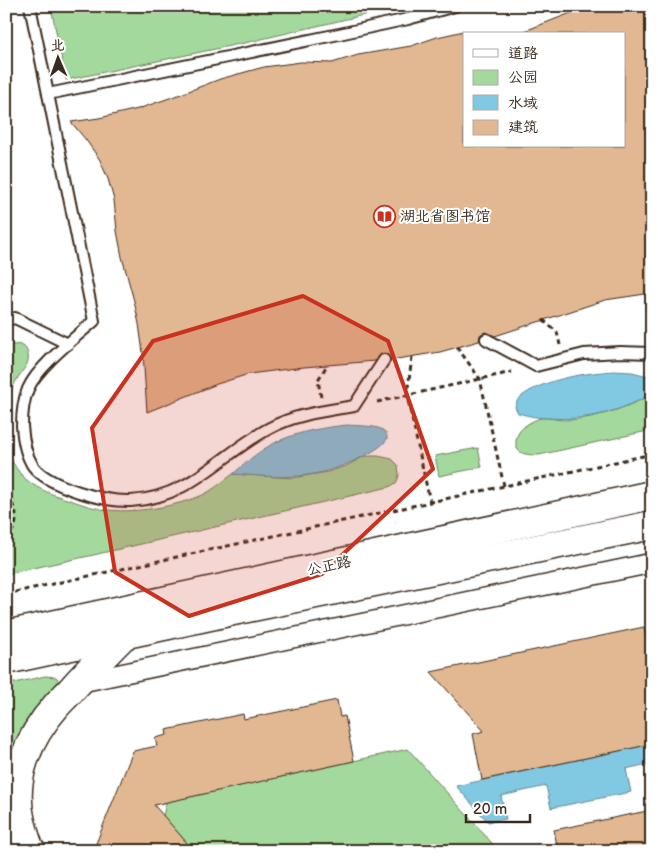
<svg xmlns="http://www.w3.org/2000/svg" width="658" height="857" font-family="'Balsamiq Sans','LXGW WenKai TC',sans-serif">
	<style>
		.green { fill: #a3d99c; stroke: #6f825d }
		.water { fill: #81c9e2; stroke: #658994 }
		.building { fill: #e1b891; stroke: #3b2a1e }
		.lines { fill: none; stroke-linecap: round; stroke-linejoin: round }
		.lane-casing { stroke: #3b2a1e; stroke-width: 14 }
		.street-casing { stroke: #3b2a1e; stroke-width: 22 }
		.secondary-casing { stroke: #3b2a1e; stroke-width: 31 }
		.path { stroke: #3b2a1e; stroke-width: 3; stroke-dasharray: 5 4; stroke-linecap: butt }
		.lane { stroke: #fff; stroke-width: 10 }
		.street { stroke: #fff; stroke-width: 19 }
		.secondary { stroke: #fff; stroke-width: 28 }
		.marked { fill: #c8321e; fill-opacity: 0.2; stroke: #c8321e; stroke-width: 4; stroke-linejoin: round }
		.labels { text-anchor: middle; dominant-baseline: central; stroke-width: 4; stroke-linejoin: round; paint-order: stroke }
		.poi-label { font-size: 15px; fill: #3b2a1e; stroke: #fff; text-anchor: start }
		.street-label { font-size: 15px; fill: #3b2a1e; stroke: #fff }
	</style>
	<rect width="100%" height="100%" fill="#fff"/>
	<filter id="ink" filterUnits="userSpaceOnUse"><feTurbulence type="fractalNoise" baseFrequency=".02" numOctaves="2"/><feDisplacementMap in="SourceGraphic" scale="10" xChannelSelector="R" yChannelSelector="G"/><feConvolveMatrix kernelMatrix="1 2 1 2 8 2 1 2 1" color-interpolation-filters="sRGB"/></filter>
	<g filter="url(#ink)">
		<g class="green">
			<path d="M 76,6 L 402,6 L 249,42 L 66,80 L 52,12 Z"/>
			<path d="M 12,345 C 15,345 17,344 20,345 C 28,346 30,358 27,364 C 24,370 19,375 16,381 C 11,389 8,397 6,406 L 6,346 Z"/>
			<path d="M 652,394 L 652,430 L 539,455 C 532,455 522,455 518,450 C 516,447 516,446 516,443 C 515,430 530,421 541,418 C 548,417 557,420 564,420 C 576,420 587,418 599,415 C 617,411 635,403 652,394 Z"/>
			<path d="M 6,438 C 11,478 36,490 70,500 C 79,503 87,506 96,508 C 126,515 169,508 198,497 C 211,492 222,482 233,474 L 292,478 L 328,472 L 346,466 L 365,456 L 378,456 L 392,459 L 398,465 L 399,475 L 398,479 L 396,483 L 389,487 L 89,556 L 6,574 Z"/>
			<path d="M 478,448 L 482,467 L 439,476 L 435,456 Z"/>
			<path d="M 45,676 L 56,677 L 58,679 L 57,685 L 39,707 L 17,747 L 6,743 L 6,685 Z"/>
			<path d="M 408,749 L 499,851 L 194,851 L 163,816 L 166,802 Z"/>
		</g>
		<g class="water">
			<path d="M 614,371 L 632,372 L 652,377 L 652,394 C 618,412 587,421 549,418 C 539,418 528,416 518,413 L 515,407 C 516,398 525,394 533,389 C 559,377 586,373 614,371 Z"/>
			<path d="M 347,425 C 356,426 378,425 384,431 C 387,434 387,435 387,439 C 382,447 370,453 362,457 C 315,481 283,478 233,474 C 243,465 253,456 264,449 C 289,433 319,428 347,425 Z"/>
			<path d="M 652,744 L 652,763 L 626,769 L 631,792 L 551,808 L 546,786 L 501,796 L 506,819 L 488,822 L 456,786 Z"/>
		</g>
		<g class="building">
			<path d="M 589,6 L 652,6 L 652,293 L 605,300 L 495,336 L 485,332 L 480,335 L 479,341 L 440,352 L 391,360 L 388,355 L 384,353 L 379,356 L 375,361 L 304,367 L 249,374 L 217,384 L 147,412 L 143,353 L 139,324 L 134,301 L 122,257 L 117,231 L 114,200 L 108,179 L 100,160 L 86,140 L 71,122 L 99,118 L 138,109 L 181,94 L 220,79 L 264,67 L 301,62 L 332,63 L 358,55 L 411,46 L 437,37 L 464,31 L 464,146 L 624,146 L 624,34 L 522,34 L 522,32 Z"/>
			<path d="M 644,627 L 652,665 L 652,744 L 482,780 L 473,734 L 484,731 L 431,672 Z"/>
			<path d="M 337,700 L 340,717 L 345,716 L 354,761 L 154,805 L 194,851 L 93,851 L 133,751 L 157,746 L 155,738 L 167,735 L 166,730 L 243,714 L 244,719 Z"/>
			<path d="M 652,810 L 652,851 L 558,851 L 554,830 Z"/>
		</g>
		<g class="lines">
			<defs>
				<g id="lane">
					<path d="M 30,6 L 48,94"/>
					<path d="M 6,320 L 15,318 L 68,344"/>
					<path d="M 486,339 L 536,366 L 584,354 L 620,352 L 652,353"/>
					<path d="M 384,360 L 354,406 C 325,411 296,414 270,428 C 220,454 192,497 131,501 C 105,502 49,487 33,466 C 25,454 23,440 22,426 C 22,413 23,401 28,389 C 38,366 75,338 94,321 L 48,94 L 339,34 L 408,19 L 455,6"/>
				</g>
				<path id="street" d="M 77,683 L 652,563"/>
				<g id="secondary">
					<path d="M 6,635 L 652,495"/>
					<path d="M 6,660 L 233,611 L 652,525"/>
					<path d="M 6,849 L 8,851"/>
					<path d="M 31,851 C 26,842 24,831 21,822 C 10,779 28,738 56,706 C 61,700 67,695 72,689 C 89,670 107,652 125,634"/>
				</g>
			</defs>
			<use href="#lane" class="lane-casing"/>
			<use href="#street" class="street-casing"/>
			<use href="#secondary" class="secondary-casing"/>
			<g class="path">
				<path d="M 543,320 L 557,332 L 560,345"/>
				<path d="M 457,347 L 480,379 L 504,486"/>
				<path d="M 412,357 L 407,395 L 430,502"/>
				<path d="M 321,397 L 318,380 L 327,365"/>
				<path d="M 377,402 L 512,372"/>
				<path d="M 6,496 C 18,508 21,526 6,537"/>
				<path d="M 6,594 L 652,454"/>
			</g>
			<use href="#lane" class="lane"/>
			<use href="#street" class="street"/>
			<use href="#secondary" class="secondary"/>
		</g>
	</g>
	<path class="marked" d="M 303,296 L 388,341 L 433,469 L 322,574 L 189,616 L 115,572 L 92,428 L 153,341 Z"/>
	<defs>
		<symbol id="library-ring" viewBox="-11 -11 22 22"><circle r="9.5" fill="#fff" stroke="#c8321e" stroke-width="1.5"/><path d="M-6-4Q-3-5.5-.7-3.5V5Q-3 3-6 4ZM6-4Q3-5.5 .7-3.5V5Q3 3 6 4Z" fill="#c8321e"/></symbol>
	</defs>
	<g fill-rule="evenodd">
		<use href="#library-ring" x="372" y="204" width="25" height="25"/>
	</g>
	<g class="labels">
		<g class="poi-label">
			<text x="400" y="216">湖北省图书馆</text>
		</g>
		<g class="street-label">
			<text transform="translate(329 566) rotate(-12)">公正路</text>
		</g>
	</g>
	<rect width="658" height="857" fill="none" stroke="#fff" stroke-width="25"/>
	<rect x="12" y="12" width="633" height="832" fill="none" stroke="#3b2a1e" stroke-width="2" filter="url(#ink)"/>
	<rect x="463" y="32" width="162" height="115" fill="#ffffff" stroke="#b1aaa5"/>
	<rect x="473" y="49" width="25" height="8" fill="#ffffff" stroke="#b1aaa5"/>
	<text x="508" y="58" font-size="15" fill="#3b2a1e">道路</text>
	<rect x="473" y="70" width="25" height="15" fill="#a3d99c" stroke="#b1aaa5"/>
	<text x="508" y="82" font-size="15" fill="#3b2a1e">公园</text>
	<rect x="473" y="95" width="25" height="15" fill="#81c9e2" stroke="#b1aaa5"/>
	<text x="508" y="108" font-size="15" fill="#3b2a1e">水域</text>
	<rect x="473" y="120" width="25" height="15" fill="#e1b891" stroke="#b1aaa5"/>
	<text x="508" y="132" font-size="15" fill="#3b2a1e">建筑</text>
	<g transform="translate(58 58) rotate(358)" stroke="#ffffff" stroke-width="4" paint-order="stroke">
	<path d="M0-4L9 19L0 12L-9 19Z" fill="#3b2a1e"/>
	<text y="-8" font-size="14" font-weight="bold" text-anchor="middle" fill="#3b2a1e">北</text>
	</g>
	<path d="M466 814v8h64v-8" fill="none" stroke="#3b2a1e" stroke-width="2.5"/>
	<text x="473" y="814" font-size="15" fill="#3b2a1e" stroke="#ffffff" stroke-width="4" paint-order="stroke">20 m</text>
</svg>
